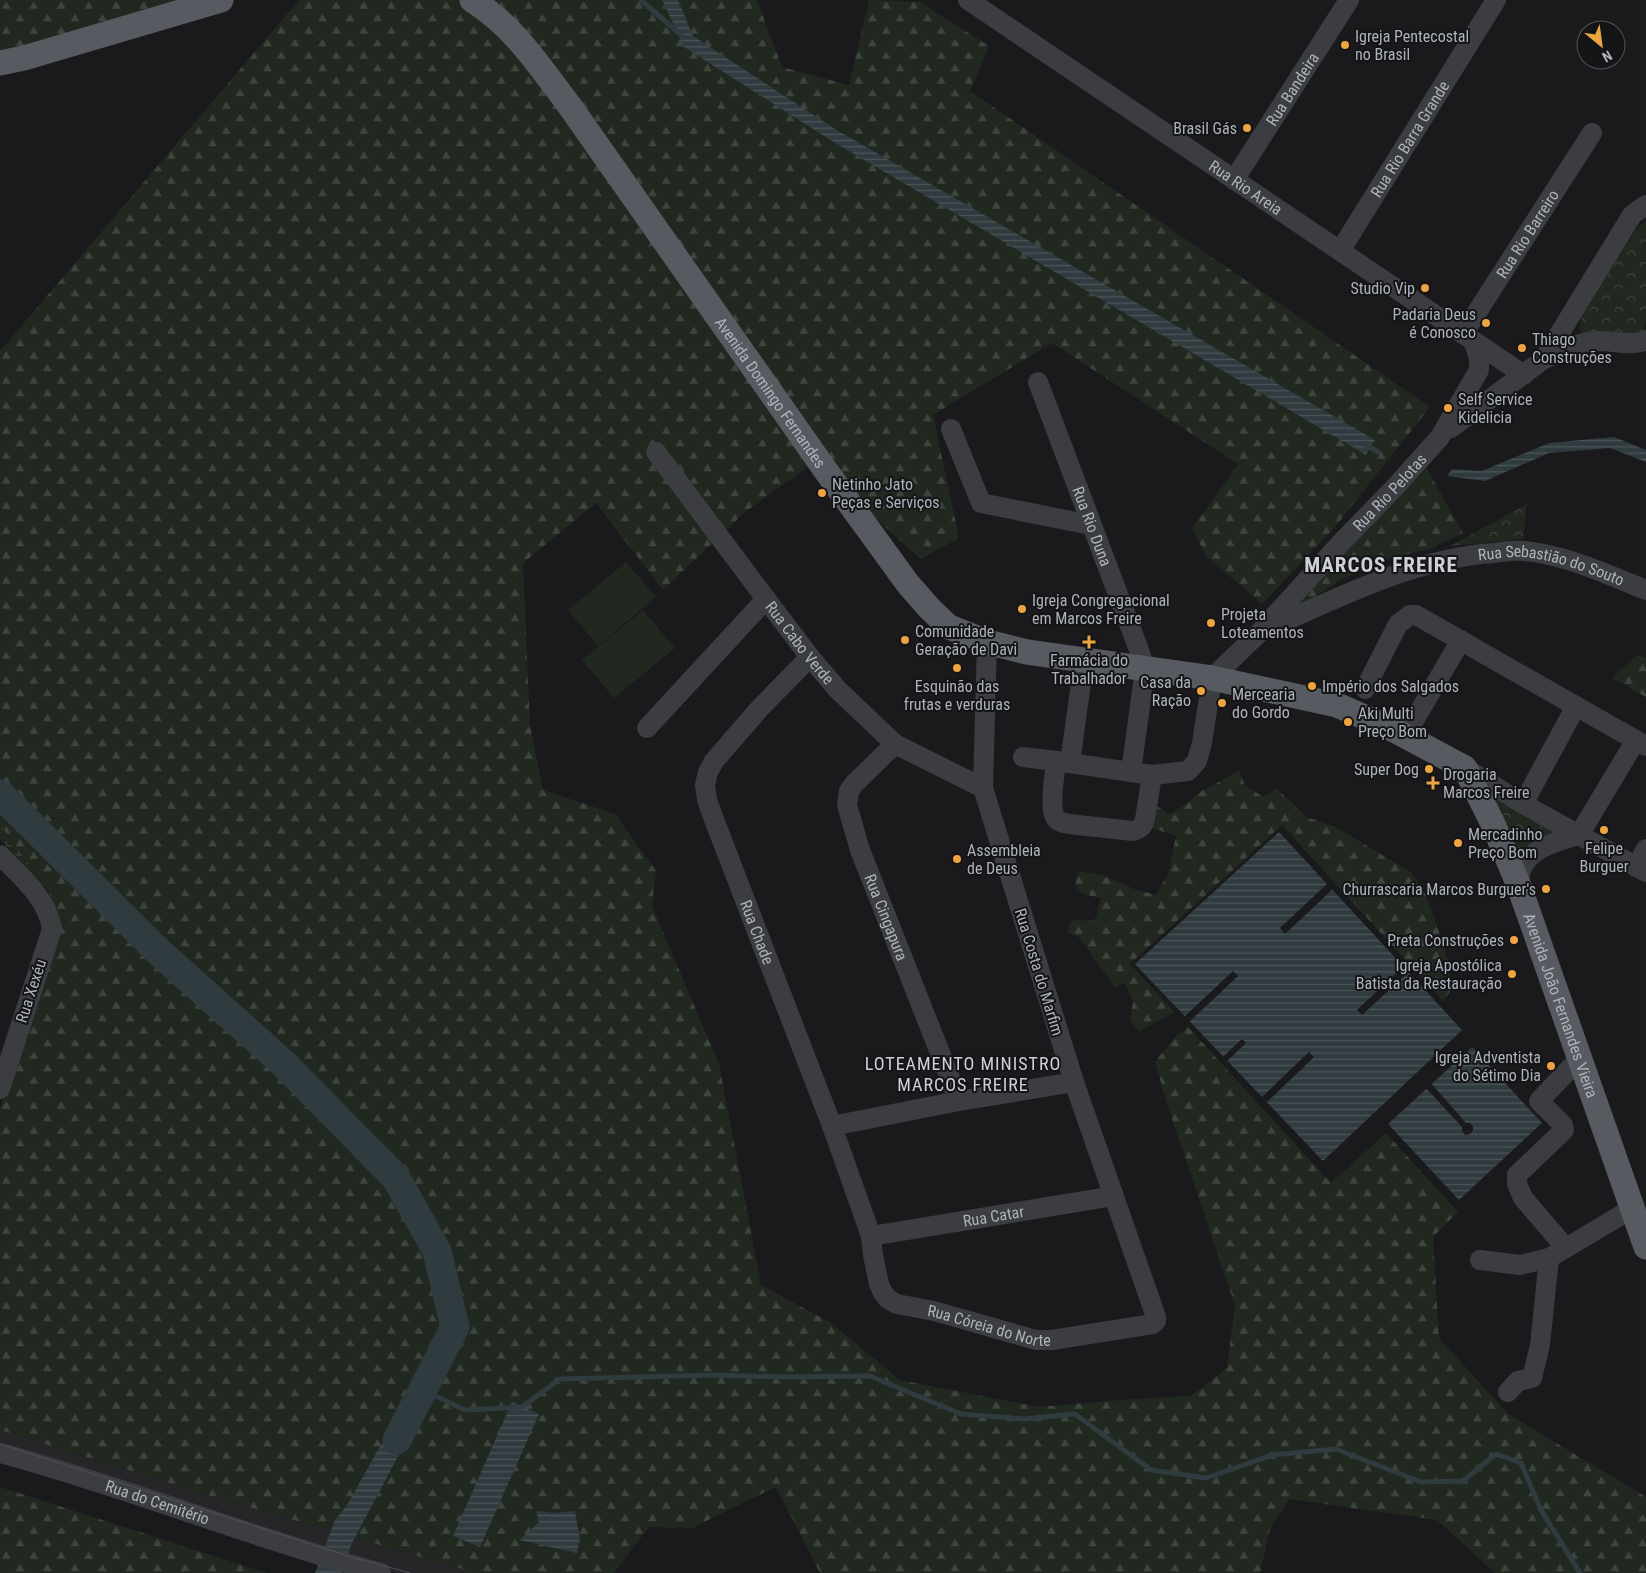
<svg xmlns="http://www.w3.org/2000/svg" width="1646" height="1573" font-family="'Roboto Condensed',sans-serif">
	<style>
		.built { fill: #262629 }
		.grass { fill: #202820 }
		.forest { fill: url(#forest-firs) }
		.wetland { fill: url(#wetland-marsh) }
		.park { fill: url(#park-crowns) }
		.water { fill: url(#water-rules) }
		.pier { fill: #1a1a1c }
		.lines { fill: none; stroke-linecap: round; stroke-linejoin: round }
		.stream { stroke: #303b40; stroke-width: 5 }
		.river { stroke: #303b40; stroke-width: 29 }
		.minor { stroke: #3b3d41; stroke-width: 20 }
		.major { stroke: #575a60; stroke-width: 25 }
		.tram { stroke: #4e5156; stroke-width: 1 }
		.poi-dot { fill: #eea440; stroke: #151517; stroke-width: 2 }
		.labels { text-anchor: middle; dominant-baseline: central; stroke-width: 4; stroke-linejoin: round; paint-order: stroke }
		.poi-label { font-size: 16px; fill: #adb3bb; stroke: #151517; text-anchor: start }
		.street-label { font-size: 16px; fill: #adb3bb; stroke: #151517 }
		.neighbourhood-label { font-size: 18px; letter-spacing: 1px; fill: #ced1d8; stroke: #151517 }
		.district-label { font-size: 21px; font-weight: bold; letter-spacing: 1px; fill: #ced1d8; stroke: #151517 }
	</style>
	<defs>
		<pattern id="forest-firs" width="22" height="20" patternUnits="userSpaceOnUse" patternTransform="scale(1.25)"><rect width="22" height="20" fill="#202820"/><path d="M5 1l3.5 6h-7zM16 11l3.5 6h-7z" fill="#3e453e"/></pattern>
		<pattern id="wetland-marsh" width="20" height="14" patternUnits="userSpaceOnUse" patternTransform="scale(1.25)"><rect width="20" height="14" fill="#202820"/><path d="M1 5h8M5 5V1M11 12h8M15 12V8" fill="none" stroke="#3e453e"/></pattern>
		<pattern id="park-crowns" width="20" height="18" patternUnits="userSpaceOnUse" patternTransform="scale(1.25)"><rect width="20" height="18" fill="#202820"/><path d="M2 6a3 3 0 1 1 6 0M12 15a3 3 0 1 1 6 0" fill="none" stroke="#3e453e"/></pattern>
		<pattern id="water-rules" width="6" height="5" patternUnits="userSpaceOnUse" patternTransform="scale(1.25)"><rect width="6" height="5" fill="#303b40"/><path d="M0 2.5h6" fill="none" stroke="#4b555a"/></pattern>
	</defs>
	<rect width="100%" height="100%" fill="#1a1a1c"/>
	<path class="built" d="M 0,1430 L 208,1495 L 476,1573 L 396,1573 L 229,1524 L 0,1450 Z"/>
	<g class="grass">
		<path d="M 626,562 L 656,597 L 598,646 L 568,610 Z"/>
		<path d="M 643,610 L 675,648 L 614,698 L 582,660 Z"/>
	</g>
	<g class="forest">
		<path d="M 0,0 L 221,0 L 0,63 Z"/>
		<path d="M 299,0 L 757,0 L 782,67 L 849,85 L 869,0 L 920,2 L 989,46 L 970,91 L 1430,407 L 1335,527 L 1262,604 L 1207,557 L 1192,529 L 1238,464 L 1052,343 L 933,415 L 959,538 L 921,559 L 813,463 L 744,513 L 663,590 L 596,503 L 523,563 L 530,726 L 543,790 L 615,814 L 656,871 L 652,906 L 719,1064 L 761,1285 L 831,1323 L 900,1380 L 1039,1407 L 1134,1399 L 1191,1396 L 1227,1368 L 1235,1305 L 1167,1104 L 1155,1062 L 1175,1037 L 1188,1027 L 1331,1183 L 1386,1133 L 1458,1212 L 1433,1237 L 1439,1338 L 1508,1414 L 1646,1497 L 1646,1573 L 1495,1573 L 1437,1520 L 1289,1499 L 1270,1529 L 1260,1573 L 820,1573 L 776,1487 L 692,1528 L 649,1527 L 614,1573 L 476,1573 L 208,1495 L 0,1430 L 0,1108 L 58,926 L 49,891 L 0,825 L 0,351 Z"/>
		<path d="M 1427,469 L 1463,533 L 1430,549 L 1391,558 L 1341,580 L 1277,620 Z"/>
		<path d="M 1637,655 L 1646,658 L 1646,697 L 1612,678 Z"/>
		<path d="M 1239,771 L 1245,785 L 1263,797 L 1276,788 L 1306,817 L 1336,827 L 1412,873 L 1426,895 L 1446,952 L 1450,974 L 1455,985 L 1443,1001 L 1282,825 L 1130,964 L 1174,1012 L 1139,1032 L 1130,1020 L 1133,1001 L 1125,983 L 1115,987 L 1079,937 L 1067,933 L 1072,920 L 1095,921 L 1101,898 L 1083,894 L 1075,886 L 1078,871 L 1102,875 L 1134,889 L 1156,895 L 1168,874 L 1176,836 L 1149,827 L 1154,804 L 1169,814 L 1187,804 L 1198,793 Z"/>
		<path d="M 0,1487 L 267,1573 L 0,1573 Z"/>
	</g>
	<path class="wetland" d="M 0,825 L 1,826 L 49,891 L 0,839 Z"/>
	<g class="park">
		<path d="M 1646,220 L 1646,319 L 1642,338 L 1584,335 L 1579,328 L 1584,310 L 1635,231 Z"/>
		<path d="M 1527,504 L 1523,539 L 1450,546 Z"/>
		<path d="M 1485,790 L 1567,834 L 1521,858 Z"/>
	</g>
	<g class="water">
		<path d="M 662,0 L 678,0 L 693,36 L 835,129 L 1375,440 L 1366,455 L 832,141 L 684,47 Z"/>
		<path d="M 1614,437 L 1646,450 L 1646,462 L 1610,448 L 1549,453 L 1485,481 L 1447,476 L 1452,469 L 1482,471 L 1549,443 Z"/>
		<path d="M 1279,832 L 1462,1030 L 1323,1161 L 1135,964 Z"/>
		<path d="M 1472,1047 L 1542,1123 L 1459,1200 L 1388,1124 Z"/>
		<path d="M 408,1401 L 421,1413 L 351,1545 L 342,1573 L 315,1573 L 335,1520 L 348,1504 L 375,1455 Z"/>
		<path d="M 512,1402 L 539,1414 L 480,1547 L 453,1536 Z"/>
		<path d="M 536,1511 L 554,1513 L 575,1511 L 580,1539 L 577,1553 L 520,1540 L 539,1522 Z"/>
	</g>
	<g class="pier">
		<path d="M 1329,882 L 1334,888 L 1285,934 L 1280,928 Z"/>
		<path d="M 1405,965 L 1411,970 L 1362,1015 L 1357,1010 Z"/>
		<path d="M 1233,971 L 1238,976 L 1188,1023 L 1183,1018 Z"/>
		<path d="M 1242,1039 L 1246,1043 L 1226,1062 L 1222,1058 Z"/>
		<path d="M 1309,1052 L 1314,1057 L 1267,1102 L 1262,1097 Z"/>
		<path d="M 1430,1082 L 1466,1123 L 1470,1123 L 1473,1126 L 1473,1130 L 1470,1134 L 1465,1135 L 1462,1131 L 1462,1127 L 1425,1087 Z"/>
	</g>
	<g class="lines">
		<g class="stream">
			<path d="M 641,0 L 681,35"/>
			<path d="M 1365,444 L 1378,452"/>
			<path d="M 423,1390 L 465,1410 L 522,1407 L 560,1379 L 717,1375 L 783,1377 L 870,1376 L 961,1414 L 1024,1419 L 1075,1414 L 1151,1470 L 1206,1478 L 1272,1455 L 1336,1449 L 1421,1482 L 1463,1481 L 1496,1454 L 1521,1463 L 1541,1510 L 1580,1573"/>
		</g>
		<path class="river" d="M 0,794 L 158,951 L 283,1063 L 396,1178 L 437,1251 L 455,1327 L 397,1440"/>
		<g class="minor">
			<path id="s1" d="M 968,0 L 1524,375"/>
			<path id="s2" d="M 1234,180 L 1349,0"/>
			<path id="s3" d="M 1340,251 L 1496,0"/>
			<path id="s4" d="M 1463,334 L 1592,133"/>
			<path d="M 1544,359 C 1560,352 1577,342 1596,341 C 1609,340 1635,347 1646,340"/>
			<path id="s5" d="M 1038,382 L 1139,650 L 1145,669 L 1131,772"/>
			<path d="M 1451,428 L 1544,359 L 1632,215 L 1646,205"/>
			<path d="M 951,429 L 981,503 L 1091,525"/>
			<path id="s6" d="M 656,452 L 766,599 L 810,657 L 838,690 L 895,744 L 983,788"/>
			<path id="s7" d="M 1265,630 C 1338,598 1412,559 1493,553 C 1503,552 1514,550 1524,551 C 1566,555 1607,574 1646,590"/>
			<path id="s8" d="M 810,657 L 760,708 L 714,761 L 708,772 L 705,785 L 707,800 L 715,822 L 832,1126 L 871,1236 L 873,1255 L 879,1284 L 883,1293 L 888,1299 L 897,1304 L 934,1311 L 1036,1340 L 1052,1340 L 1153,1324 L 1156,1321 L 1156,1317 L 1074,1082 L 983,788 L 987,642"/>
			<path d="M 1365,689 L 1398,624 L 1410,615 L 1416,615 L 1646,746"/>
			<path d="M 647,728 L 766,599"/>
			<path d="M 1405,736 L 1461,640"/>
			<path id="s9" d="M 895,744 L 854,784 L 849,791 L 847,805 L 860,850 L 959,1101"/>
			<path d="M 1023,757 L 1056,761"/>
			<path d="M 1070,763 L 1084,661"/>
			<path d="M 1465,768 L 1523,804 L 1646,872"/>
			<path id="s10" d="M 1152,775 L 1145,819 C 1143,827 1140,829 1133,831 L 1069,824 C 1063,823 1058,822 1055,817 C 1049,807 1055,773 1056,761 L 1152,775 L 1188,771 L 1197,761 L 1202,743 L 1212,678 L 1259,633 L 1339,545 L 1399,483 L 1440,437 L 1479,370 L 1479,359 L 1474,342"/>
			<path d="M 1523,804 L 1576,706"/>
			<path d="M 0,855 C 21,877 47,897 52,929 L 0,1089"/>
			<path d="M 1636,867 L 1646,849"/>
			<path d="M 1519,886 C 1517,852 1552,842 1579,835 L 1636,740"/>
			<path d="M 832,1126 L 959,1101 L 1074,1082"/>
			<path id="s11" d="M 871,1236 L 1114,1196"/>
			<path d="M 1559,1240 L 1523,1198 L 1517,1184 L 1517,1175 L 1564,1130 L 1563,1125 L 1539,1101 L 1580,1058"/>
			<path d="M 1480,1260 L 1520,1265 L 1549,1258 L 1633,1208"/>
			<path d="M 1508,1392 L 1518,1381 L 1532,1378 L 1540,1345 L 1549,1258"/>
			<path id="s12" d="M 0,1453 C 129,1488 252,1538 381,1573"/>
		</g>
		<g class="major">
			<path id="s13" d="M 472,0 C 514,26 540,67 569,105 L 826,471 L 908,584 L 930,609 L 949,627 L 987,642 L 1027,652 L 1212,678 L 1337,705 L 1396,731 L 1465,768 L 1493,824 L 1519,886 L 1646,1247"/>
			<path d="M 0,63 L 24,58 L 221,0"/>
		</g>
		<path class="tram" d="M 0,1444 L 351,1557 L 410,1573"/>
	</g>
	<g class="poi-dot">
		<circle cx="1345" cy="45" r="5"/>
		<circle cx="1247" cy="128" r="5"/>
		<circle cx="1425" cy="288" r="5"/>
		<circle cx="1486" cy="323" r="5"/>
		<circle cx="1522" cy="348" r="5"/>
		<circle cx="1448" cy="408" r="5"/>
		<circle cx="822" cy="493" r="5"/>
		<circle cx="1022" cy="609" r="5"/>
		<circle cx="1211" cy="623" r="5"/>
		<circle cx="905" cy="640" r="5"/>
		<path d="M1086.5 634.5h5v5h5v5h-5v5h-5v-5h-5v-5h5z"/>
		<circle cx="957" cy="668" r="5"/>
		<circle cx="1312" cy="686" r="5"/>
		<circle cx="1201" cy="691" r="5"/>
		<circle cx="1222" cy="703" r="5"/>
		<circle cx="1348" cy="722" r="5"/>
		<circle cx="1429" cy="769" r="5"/>
		<path d="M1430.5 775.5h5v5h5v5h-5v5h-5v-5h-5v-5h5z"/>
		<circle cx="1604" cy="830" r="5"/>
		<circle cx="1458" cy="843" r="5"/>
		<circle cx="957" cy="859" r="5"/>
		<circle cx="1546" cy="889" r="5"/>
		<circle cx="1514" cy="940" r="5"/>
		<circle cx="1512" cy="974" r="5"/>
		<circle cx="1551" cy="1066" r="5"/>
	</g>
	<g class="labels">
		<g class="poi-label">
			<text x="1355" y="36">Igreja Pentecostal<tspan x="1355" dy="18">no Brasil</tspan></text>
			<text x="1237" y="128" text-anchor="end">Brasil Gás</text>
			<text x="1415" y="288" text-anchor="end">Studio Vip</text>
			<text x="1476" y="314" text-anchor="end">Padaria Deus<tspan x="1476" dy="18">é Conosco</tspan></text>
			<text x="1532" y="339">Thiago<tspan x="1532" dy="18">Construções</tspan></text>
			<text x="1458" y="399">Self Service<tspan x="1458" dy="18">Kidelicia</tspan></text>
			<text x="832" y="484">Netinho Jato<tspan x="832" dy="18">Peças e Serviços</tspan></text>
			<text x="1032" y="600">Igreja Congregacional<tspan x="1032" dy="18">em Marcos Freire</tspan></text>
			<text x="1221" y="614">Projeta<tspan x="1221" dy="18">Loteamentos</tspan></text>
			<text x="915" y="631">Comunidade<tspan x="915" dy="18">Geração de Davi</tspan></text>
			<text x="1089" y="660" text-anchor="middle">Farmácia do<tspan x="1089" dy="18">Trabalhador</tspan></text>
			<text x="1191" y="682" text-anchor="end">Casa da<tspan x="1191" dy="18">Ração</tspan></text>
			<text x="957" y="686" text-anchor="middle">Esquinão das<tspan x="957" dy="18">frutas e verduras</tspan></text>
			<text x="1322" y="686">Império dos Salgados</text>
			<text x="1232" y="694">Mercearia<tspan x="1232" dy="18">do Gordo</tspan></text>
			<text x="1358" y="713">Aki Multi<tspan x="1358" dy="18">Preço Bom</tspan></text>
			<text x="1419" y="769" text-anchor="end">Super Dog</text>
			<text x="1443" y="774">Drogaria<tspan x="1443" dy="18">Marcos Freire</tspan></text>
			<text x="1468" y="834">Mercadinho<tspan x="1468" dy="18">Preço Bom</tspan></text>
			<text x="1604" y="848" text-anchor="middle">Felipe<tspan x="1604" dy="18">Burguer</tspan></text>
			<text x="967" y="850">Assembleia<tspan x="967" dy="18">de Deus</tspan></text>
			<text x="1536" y="889" text-anchor="end">Churrascaria Marcos Burguer's</text>
			<text x="1504" y="940" text-anchor="end">Preta Construções</text>
			<text x="1502" y="965" text-anchor="end">Igreja Apostólica<tspan x="1502" dy="18">Batista da Restauração</tspan></text>
			<text x="1541" y="1057" text-anchor="end">Igreja Adventista<tspan x="1541" dy="18">do Sétimo Dia</tspan></text>
		</g>
		<g class="street-label">
			<text stroke="none"><textPath href="#s2" startOffset="108">Rua Bandeira</textPath></text>
			<text stroke="none"><textPath href="#s3" startOffset="132">Rua Rio Barra Grande</textPath></text>
			<text stroke="none"><textPath href="#s1" startOffset="335">Rua Rio Areia</textPath></text>
			<text stroke="none"><textPath href="#s4" startOffset="119">Rua Rio Barreiro</textPath></text>
			<text stroke="none"><textPath href="#s13" startOffset="495">Avenida Domingo Fernandes</textPath></text>
			<text stroke="none"><textPath href="#s10" startOffset="688">Rua Rio Pelotas</textPath></text>
			<text stroke="none"><textPath href="#s5" startOffset="154">Rua Rio Duna</textPath></text>
			<text stroke="none"><textPath href="#s7" startOffset="302">Rua Sebastião do Souto</textPath></text>
			<text stroke="none"><textPath href="#s6" startOffset="239">Rua Cabo Verde</textPath></text>
			<text stroke="none"><textPath href="#s9" startOffset="199">Rua Cingapura</textPath></text>
			<text stroke="none"><textPath href="#s8" startOffset="324">Rua Chade</textPath></text>
			<text transform="translate(1039 972) rotate(73)">Rua Costa do Marfim</text>
			<text transform="translate(31 991) rotate(-72)">Rua Xexéu</text>
			<text stroke="none"><textPath href="#s13" startOffset="1586">Avenida João Fernandes Vieira</textPath></text>
			<text stroke="none"><textPath href="#s11" startOffset="124">Rua Catar</textPath></text>
			<text stroke="none"><textPath href="#s8" startOffset="820">Rua Córeia do Norte</textPath></text>
			<text stroke="none"><textPath href="#s12" startOffset="165">Rua do Cemitério</textPath></text>
		</g>
		<g class="neighbourhood-label">
			<text x="963" y="1063">LOTEAMENTO MINISTRO<tspan x="963" dy="21">MARCOS FREIRE</tspan></text>
		</g>
		<g class="district-label">
			<text x="1381" y="565">MARCOS FREIRE</text>
		</g>
	</g>
	<g transform="translate(1601 45) rotate(151)"><circle r="24" fill="#151517" stroke="#525459"/>
	<path d="M0-4L9 19L0 12L-9 19Z" fill="#eea440"/>
	<text y="-8" font-size="14" font-weight="bold" text-anchor="middle" fill="#adb3bb">N</text>
	</g>
</svg>
